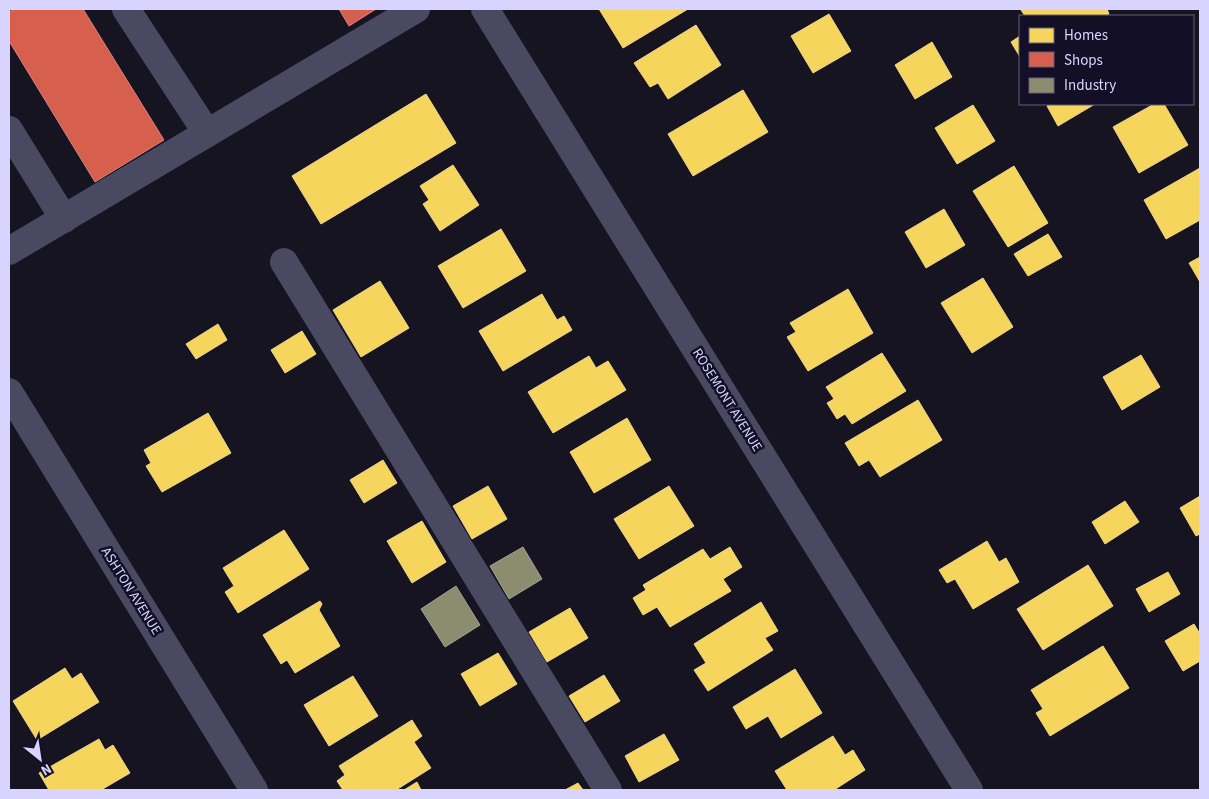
<svg xmlns="http://www.w3.org/2000/svg" width="1209" height="799" font-family="'Source Sans 3',sans-serif">
	<style>
		.homes { fill: #f6d55c; stroke: #edd58d }
		.shops { fill: #d6604d; stroke: #d78382 }
		.industry { fill: #8c8c6e; stroke: #a3a29a }
		.lines { fill: none; stroke-linecap: round; stroke-linejoin: round }
		.minor { stroke: #4a4962; stroke-width: 28 }
		.labels { text-anchor: middle; dominant-baseline: central; stroke-width: 5; stroke-linejoin: round; paint-order: stroke }
		.street-label { font-size: 14px; fill: #d9d4ff; stroke: #130f26 }
	</style>
	<rect width="100%" height="100%" fill="#161421"/>
	<g class="homes">
		<path d="M 599,9 L 688,9 L 623,48 Z"/>
		<path d="M 1023,9 L 1107,9 L 1109,14 L 1105,16 L 1025,16 L 1021,10 Z"/>
		<path d="M 829,14 L 851,51 L 813,73 L 791,36 Z"/>
		<path d="M 696,25 L 721,65 L 668,99 L 658,83 L 650,87 L 634,63 Z"/>
		<path d="M 1020,36 L 1020,57 L 1011,42 Z"/>
		<path d="M 932,42 L 952,77 L 915,99 L 895,65 Z"/>
		<path d="M 743,90 L 768,132 L 693,176 L 668,134 Z"/>
		<path d="M 426,94 L 456,143 L 321,224 L 292,176 Z"/>
		<path d="M 1051,104 L 1095,104 L 1058,126 L 1047,106 Z"/>
		<path d="M 1154,104 L 1164,104 L 1188,145 L 1139,173 L 1113,127 Z"/>
		<path d="M 973,105 L 995,141 L 957,164 L 935,128 Z"/>
		<path d="M 453,165 L 479,205 L 440,231 L 423,204 L 429,200 L 420,186 Z"/>
		<path d="M 1014,166 L 1048,223 L 1008,247 L 973,191 Z"/>
		<path d="M 1200,168 L 1200,220 L 1166,239 L 1144,200 Z"/>
		<path d="M 944,209 L 965,245 L 926,268 L 905,232 Z"/>
		<path d="M 501,229 L 526,271 L 463,308 L 438,266 Z"/>
		<path d="M 1048,234 L 1062,257 L 1028,276 L 1014,254 Z"/>
		<path d="M 1200,257 L 1200,282 L 1189,263 Z"/>
		<path d="M 983,278 L 1013,327 L 972,353 L 941,303 Z"/>
		<path d="M 380,281 L 409,328 L 361,357 L 333,310 Z"/>
		<path d="M 848,289 L 873,333 L 808,371 L 787,337 L 796,332 L 790,323 Z"/>
		<path d="M 542,294 L 557,320 L 564,316 L 572,330 L 503,371 L 479,331 Z"/>
		<path d="M 218,324 L 227,340 L 196,359 L 186,344 Z"/>
		<path d="M 302,331 L 316,354 L 285,373 L 271,350 Z"/>
		<path d="M 882,353 L 906,391 L 852,424 L 845,414 L 837,419 L 827,403 L 834,399 L 826,387 Z"/>
		<path d="M 1141,355 L 1160,387 L 1122,410 L 1103,377 Z"/>
		<path d="M 589,356 L 596,368 L 608,361 L 626,390 L 553,433 L 528,392 Z"/>
		<path d="M 918,400 L 942,440 L 880,477 L 869,460 L 859,466 L 845,443 Z"/>
		<path d="M 208,413 L 231,453 L 162,492 L 146,466 L 151,463 L 144,450 Z"/>
		<path d="M 627,418 L 651,460 L 594,493 L 570,452 Z"/>
		<path d="M 383,460 L 397,483 L 364,503 L 350,480 Z"/>
		<path d="M 488,486 L 507,519 L 472,539 L 453,506 Z"/>
		<path d="M 669,486 L 694,526 L 639,559 L 614,519 Z"/>
		<path d="M 1200,496 L 1200,534 L 1196,536 L 1180,508 Z"/>
		<path d="M 1125,501 L 1139,522 L 1105,544 L 1092,522 Z"/>
		<path d="M 422,521 L 446,562 L 412,583 L 387,541 Z"/>
		<path d="M 284,530 L 309,569 L 238,613 L 225,592 L 234,586 L 223,568 Z"/>
		<path d="M 987,541 L 999,562 L 1006,558 L 1019,582 L 973,609 L 955,579 L 947,583 L 939,570 Z"/>
		<path d="M 730,547 L 742,567 L 723,579 L 731,591 L 670,627 L 657,607 L 643,615 L 633,598 L 646,590 L 643,585 L 703,549 L 710,559 Z"/>
		<path d="M 1088,565 L 1113,606 L 1043,650 L 1017,609 Z"/>
		<path d="M 1168,572 L 1180,594 L 1149,612 L 1136,589 Z"/>
		<path d="M 320,601 L 322,604 L 319,610 L 340,646 L 295,673 L 287,660 L 281,664 L 263,635 Z"/>
		<path d="M 761,602 L 778,631 L 765,638 L 773,650 L 708,691 L 694,670 L 706,663 L 694,644 Z"/>
		<path d="M 570,608 L 588,638 L 547,662 L 529,632 Z"/>
		<path d="M 1194,624 L 1200,634 L 1200,661 L 1183,671 L 1165,641 Z"/>
		<path d="M 1103,646 L 1129,688 L 1050,736 L 1036,713 L 1043,709 L 1031,690 Z"/>
		<path d="M 498,653 L 517,684 L 480,706 L 461,674 Z"/>
		<path d="M 65,668 L 72,679 L 81,673 L 99,702 L 37,740 L 13,701 Z"/>
		<path d="M 795,669 L 822,713 L 781,738 L 768,716 L 746,729 L 733,707 Z"/>
		<path d="M 604,675 L 620,701 L 585,722 L 569,696 Z"/>
		<path d="M 353,676 L 378,716 L 329,746 L 304,705 Z"/>
		<path d="M 412,720 L 422,736 L 414,742 L 431,768 L 396,790 L 343,790 L 337,781 L 345,775 L 339,766 Z"/>
		<path d="M 664,734 L 679,760 L 639,782 L 625,756 Z"/>
		<path d="M 833,736 L 845,755 L 853,750 L 865,770 L 834,790 L 787,790 L 775,771 Z"/>
		<path d="M 99,739 L 105,750 L 113,745 L 130,773 L 101,790 L 49,790 L 39,773 Z"/>
		<path d="M 417,782 L 421,790 L 404,790 Z"/>
		<path d="M 578,783 L 583,790 L 565,790 Z"/>
	</g>
	<g class="shops">
		<path d="M 15,9 L 83,9 L 164,140 L 95,182 L 9,41 L 9,12 Z"/>
		<path d="M 339,9 L 376,9 L 349,26 Z"/>
	</g>
	<g class="industry">
		<path d="M 523,547 L 542,579 L 509,599 L 490,566 Z"/>
		<path d="M 456,586 L 480,625 L 445,647 L 421,609 Z"/>
	</g>
	<g class="lines">
		<g class="minor">
			<path d="M 126,9 L 207,133"/>
			<path d="M 485,9 L 969,790"/>
			<path d="M 9,130 L 64,219"/>
			<path d="M 9,251 L 416,9"/>
			<path d="M 284,262 L 608,790"/>
			<path d="M 9,392 L 254,790"/>
		</g>
	</g>
	<g class="labels">
		<g class="street-label">
			<text transform="translate(727 400) rotate(58)">ROSEMONT AVENUE</text>
			<text transform="translate(131 591) rotate(58)">ASHTON AVENUE</text>
		</g>
	</g>
	<rect width="1209" height="799" fill="none" stroke="#d9d4ff" stroke-width="20"/>
	<rect x="1019" y="15" width="175" height="90" fill="#130f26" stroke="#625e7d"/>
	<rect x="1029" y="28" width="25" height="15" fill="#f6d55c" stroke="#625e7d"/>
	<text x="1064" y="40" font-size="15" fill="#d9d4ff">Homes</text>
	<rect x="1029" y="52" width="25" height="15" fill="#d6604d" stroke="#625e7d"/>
	<text x="1064" y="65" font-size="15" fill="#d9d4ff">Shops</text>
	<rect x="1029" y="78" width="25" height="15" fill="#8c8c6e" stroke="#625e7d"/>
	<text x="1064" y="90" font-size="15" fill="#d9d4ff">Industry</text>
	<g transform="translate(40 759) rotate(150)" stroke="#130f26" stroke-width="4" paint-order="stroke">
	<path d="M0-4L9 19L0 12L-9 19Z" fill="#d9d4ff"/>
	<text y="-8" font-size="14" font-weight="bold" text-anchor="middle" fill="#d9d4ff">N</text>
	</g>
</svg>
